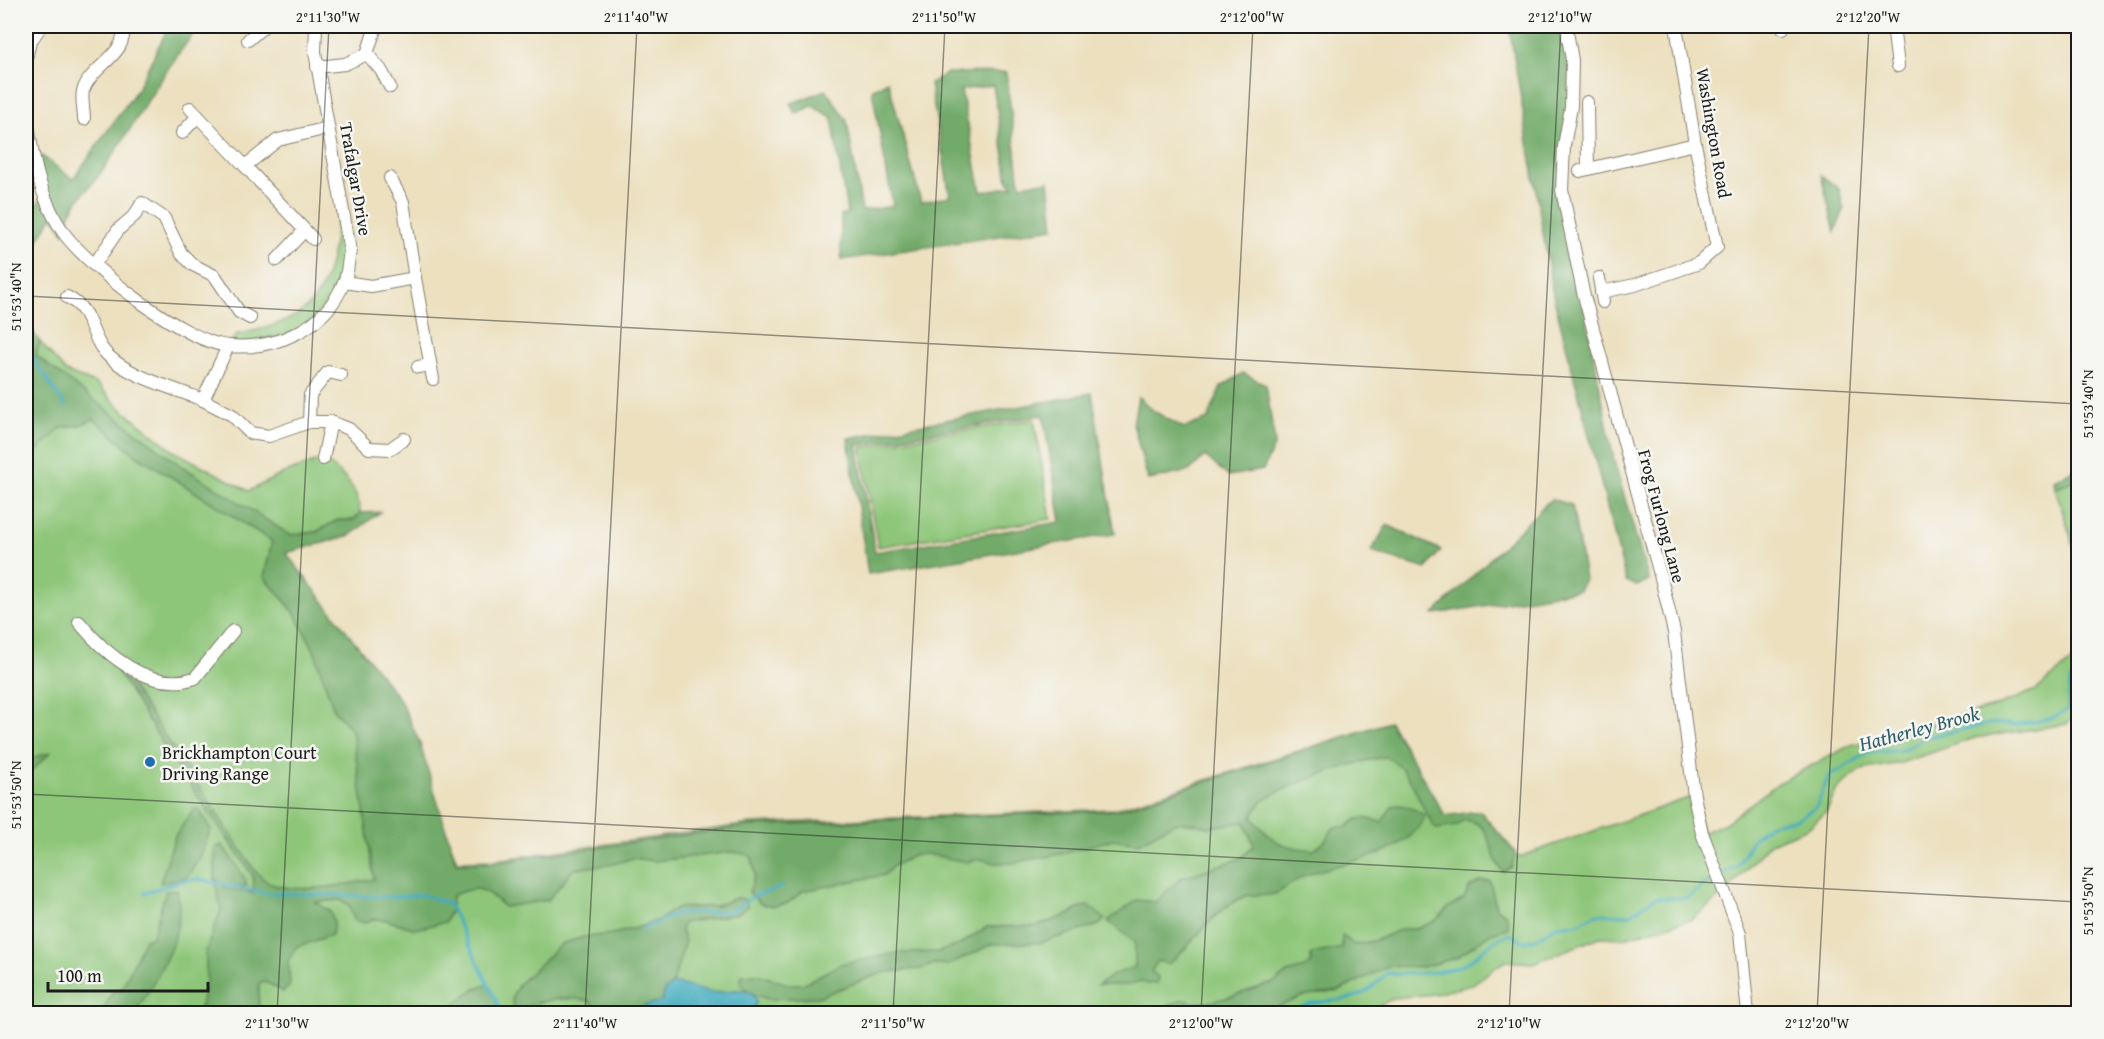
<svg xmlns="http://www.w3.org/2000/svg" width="2104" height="1039" font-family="'Gentium Book Plus',serif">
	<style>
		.green { fill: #8ec679; stroke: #55714a; stroke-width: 1.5 }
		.forest { fill: #72ab69; stroke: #476442; stroke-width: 1.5; fill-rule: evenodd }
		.water { fill: #3faabe; stroke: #2e636d; stroke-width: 1.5 }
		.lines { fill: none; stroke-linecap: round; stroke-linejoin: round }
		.stream { stroke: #3faabe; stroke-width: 3 }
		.minor-casing { stroke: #847e6e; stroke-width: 14 }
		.minor { stroke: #fff; stroke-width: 12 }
		.ticks { fill: none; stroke: #1c1c1c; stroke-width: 1.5; stroke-opacity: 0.45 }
		.poi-dot { fill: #1f6fb2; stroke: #f6f6f2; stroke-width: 2 }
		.labels { text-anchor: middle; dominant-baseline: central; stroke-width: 5; stroke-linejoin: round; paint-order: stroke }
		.street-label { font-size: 18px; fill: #1c1c1c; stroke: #f6f6f2 }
		.poi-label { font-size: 18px; fill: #1c1c1c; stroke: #f6f6f2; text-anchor: start }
		.water-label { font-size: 20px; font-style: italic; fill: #2c5c65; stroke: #f6f6f2 }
		.neatline { fill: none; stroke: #1c1c1c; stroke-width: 2 }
		.ticks-label { font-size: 15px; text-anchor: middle; fill: #1c1c1c }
	</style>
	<rect width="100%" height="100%" fill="#f6f6f2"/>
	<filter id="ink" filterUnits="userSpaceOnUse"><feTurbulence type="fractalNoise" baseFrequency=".0167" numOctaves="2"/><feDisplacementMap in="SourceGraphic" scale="12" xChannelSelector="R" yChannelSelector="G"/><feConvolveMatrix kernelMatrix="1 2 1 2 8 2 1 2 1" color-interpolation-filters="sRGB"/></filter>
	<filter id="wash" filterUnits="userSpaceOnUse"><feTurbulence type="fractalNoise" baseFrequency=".008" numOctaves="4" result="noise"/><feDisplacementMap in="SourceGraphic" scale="24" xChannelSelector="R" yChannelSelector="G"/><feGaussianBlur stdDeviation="1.35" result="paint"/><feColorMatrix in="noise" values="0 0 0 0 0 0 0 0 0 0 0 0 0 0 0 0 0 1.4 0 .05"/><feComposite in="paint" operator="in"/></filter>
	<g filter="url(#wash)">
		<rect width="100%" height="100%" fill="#ece0bf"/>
		<g class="green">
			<path d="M 341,200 L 350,251 L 344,282 L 303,331 L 228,346 L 237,334 C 332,318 327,281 341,200 Z"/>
			<path d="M 40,342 L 66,372 L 97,384 L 119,407 L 174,451 L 249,491 L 282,474 L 323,459 C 341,473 360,488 360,513 L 354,520 L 338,520 L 316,532 L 290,536 L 180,465 L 35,356 Z"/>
			<path d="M 26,372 L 94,419 L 135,454 L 272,541 L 396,701 L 457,861 L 495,860 L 749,824 L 1114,809 L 1390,722 L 1445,816 L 1480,811 L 1510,853 L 1519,857 L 1694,796 L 1702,833 L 1725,823 L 1780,782 L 1851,745 L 1997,706 L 2036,690 L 2078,656 L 2078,714 L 2067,724 L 1975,738 L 1901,763 L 1860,770 L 1837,789 L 1827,811 L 1808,828 L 1770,843 L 1726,892 L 1692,919 L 1623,938 L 1600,937 L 1533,963 L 1505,961 L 1471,985 L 1435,994 L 1393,998 L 1367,1013 L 26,1013 Z"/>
			<path d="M 1034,419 L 1051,519 L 878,547 L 861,447 Z"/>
			<path d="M 2078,478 L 2078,559 L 2055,488 Z"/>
		</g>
		<g class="forest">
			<path d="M 169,26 L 200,26 C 162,71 136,124 102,171 C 84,196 71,201 64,233 L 53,216 L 26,258 L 26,218 L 43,197 L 33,159 L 42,156 L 73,179 L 136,91 Z"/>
			<path d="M 1509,26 L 1566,26 L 1572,60 L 1562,190 L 1614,461 L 1649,581 L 1637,586 L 1626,581 L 1553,294 Z"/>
			<path d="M 1006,72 L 1020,185 L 1049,181 L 1054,228 L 841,260 L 841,215 L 847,213 L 832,117 L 812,106 L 796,114 L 790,104 L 826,90 L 847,121 L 862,211 L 893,206 L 872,90 L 888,81 L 921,202 L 950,196 L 930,84 L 947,73 ZM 993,85 L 1008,181 L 1013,186 L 981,192 L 961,90 Z"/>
			<path d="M 1821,175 L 1839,189 L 1844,210 L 1835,232 Z"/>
			<path d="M 26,322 L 40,342 L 36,356 L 180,465 L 290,535 L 316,532 L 338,520 L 354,520 L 360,513 L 380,512 L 349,536 L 286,553 L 400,700 L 419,741 L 456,863 L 490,863 L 750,826 L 1118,810 L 1390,722 L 1445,816 L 1480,811 L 1515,852 L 1512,867 L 1503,872 C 1487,855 1494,821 1464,820 L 1457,826 L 1436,829 C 1418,806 1414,770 1386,757 C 1364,759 1278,787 1262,802 C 1258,806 1255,812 1252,817 C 1272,843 1281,847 1314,850 L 1324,842 L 1334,827 L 1346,827 L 1357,819 L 1365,818 L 1381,822 C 1386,818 1388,810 1392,807 C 1399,801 1419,811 1425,816 C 1408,859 1339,860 1302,877 C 1292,882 1284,891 1274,894 C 1264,897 1254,892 1243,897 C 1211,911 1195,944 1168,964 L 1158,961 L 1151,971 L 1158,977 L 1157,983 L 1147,984 L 1140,981 L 1129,985 L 1098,985 L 1113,975 L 1135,967 L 1135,942 L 1108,921 L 1137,900 L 1155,902 L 1181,878 L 1241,858 L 1254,846 L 1245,822 L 1208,827 L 1192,823 L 1174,823 L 1139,843 L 1113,839 L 1066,853 L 1012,863 L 994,863 L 980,859 L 967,862 L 926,854 L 915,855 L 893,866 L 884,875 L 803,891 L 788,903 L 774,906 L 761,904 L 749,892 L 755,875 L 752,858 L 746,854 L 733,852 L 654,861 L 633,858 L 614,864 L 574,869 L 548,900 L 504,907 C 484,889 480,883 452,896 L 451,910 L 445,922 L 416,929 L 386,920 L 373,919 L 363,923 L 354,920 L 349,905 L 341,900 L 315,902 L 330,911 L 334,922 L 332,935 L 296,947 L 288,961 L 290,985 L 283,992 L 264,981 L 259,983 L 259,1013 L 199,1013 L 206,983 L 206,950 L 221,910 L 215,882 L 229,889 L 254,893 L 253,876 L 175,763 L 111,661 L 130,684 L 256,872 C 260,876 266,882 271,884 C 301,894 344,885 374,879 L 352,731 L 334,710 L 313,648 L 294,612 L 264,577 L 272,541 L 135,454 L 94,419 L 80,425 L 61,428 L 26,462 Z"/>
			<path d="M 1243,373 L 1266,385 L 1275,444 L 1263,470 L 1228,476 L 1205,456 L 1189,471 L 1148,480 L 1133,424 L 1138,397 L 1155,412 L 1184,428 L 1208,419 L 1221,387 Z"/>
			<path d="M 1092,393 L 1115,534 L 868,574 L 848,438 ZM 1043,415 L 1061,522 L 875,552 L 857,445 Z"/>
			<path d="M 2078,468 L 2078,478 L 2055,488 L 2054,480 Z"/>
			<path d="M 1551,499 L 1572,505 L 1585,579 L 1579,590 L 1434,614 Z"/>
			<path d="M 1387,525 L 1441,550 L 1426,569 L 1371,552 Z"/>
			<path d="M 51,752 L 26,776 L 26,760 Z"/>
			<path d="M 194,809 L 199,809 L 211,829 L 200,858 L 186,878 L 160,883 L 175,836 Z"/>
			<path d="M 222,845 L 243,875 L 247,886 L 228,885 L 215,880 L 215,848 Z"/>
			<path d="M 1481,881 L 1490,881 L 1496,908 L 1507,915 L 1508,928 L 1491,933 L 1456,958 L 1423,967 L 1388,966 L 1339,991 L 1302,997 L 1262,1013 L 1151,1013 L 1182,1000 C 1210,1009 1243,991 1270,984 C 1278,982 1283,974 1290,972 C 1300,969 1304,970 1311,963 L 1311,954 L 1342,948 L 1342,935 L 1354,945 L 1373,941 L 1402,929 L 1416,929 L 1435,921 L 1449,907 L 1464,899 L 1470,887 Z"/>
			<path d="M 177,889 C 187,936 158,974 135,1013 L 94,1013 L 105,1007 L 113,991 L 121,990 L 145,939 L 152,937 L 166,891 Z"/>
			<path d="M 736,898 L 744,899 L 748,907 L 736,914 L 683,923 L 681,931 L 685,941 C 680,957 673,993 661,1002 C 652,1008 644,1004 636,1013 L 597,1013 L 590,1001 C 575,998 557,998 541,1002 C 531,1004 523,1009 513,1008 L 512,997 L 519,984 L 561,944 L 584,937 L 612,934 L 636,928 L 659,920 L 676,908 L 715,906 Z"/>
			<path d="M 1089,906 L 1105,919 L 1099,925 L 1039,943 L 992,944 L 949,965 L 934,964 L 921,969 L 885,972 L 818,997 L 768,999 L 752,994 L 740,984 L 742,975 L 757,974 L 787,984 L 803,984 L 841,964 L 898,953 L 938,952 L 959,945 L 987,927 L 1037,926 L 1070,914 L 1081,907 Z"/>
			<path d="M 488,985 L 497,1002 L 497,1013 L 421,1013 L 434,1009 L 450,1009 C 463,998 470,988 488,985 Z"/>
		</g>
		<path class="water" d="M 673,984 C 687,984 698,991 711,992 C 729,994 736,984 754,994 L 757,1002 L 754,1008 L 740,1013 L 636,1013 L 645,1006 L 662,1001 L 665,990 Z"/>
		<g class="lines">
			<g class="stream">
				<path d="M 26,348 L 65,406"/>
				<path d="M 1721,874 L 1738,866 L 1753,838 L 1770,824 L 1797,819 L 1816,807 L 1829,776 L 1868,753 L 1903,750 L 1923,738 L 1994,723 L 2015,725 L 2050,719 L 2068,710 L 2070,681 L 2078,674"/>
				<path d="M 144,893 L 181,881 L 197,879 L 266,893 L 387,897 L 424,895 L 449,904 L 503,1014"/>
				<path d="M 641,930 L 676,914 L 731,911 L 754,896 L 783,887"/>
				<path d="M 1291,1014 C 1314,995 1337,1006 1362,994 C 1371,990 1380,980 1387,973 C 1409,975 1453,974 1471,960 C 1485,949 1492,939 1510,934 L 1525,942 L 1536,939 L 1556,926 L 1578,924 L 1596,914 L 1629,915 L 1655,898 L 1687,898 L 1715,877"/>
			</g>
		</g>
	</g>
	<g filter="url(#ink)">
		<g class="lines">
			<defs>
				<g id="minor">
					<path d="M 1566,26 L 1572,60 L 1571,107 L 1564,146 L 1562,190 L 1583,292 L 1662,582 L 1674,632 L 1694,796 L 1702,833 L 1740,933 L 1748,1014"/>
					<path d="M 1783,26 L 1783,28"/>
					<path d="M 1893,26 L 1898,66"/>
					<path d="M 248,40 L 264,26"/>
					<path d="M 367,54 L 381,70 L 390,87"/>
					<path d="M 26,59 L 30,42 L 41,26"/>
					<path d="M 317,67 L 345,64 L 367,54 L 376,26"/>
					<path d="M 1587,102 L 1588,169"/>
					<path d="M 190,108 L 245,166"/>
					<path d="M 26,111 C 32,154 38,195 63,232 C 88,267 186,343 229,346 C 276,350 326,328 344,282 C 348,273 348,261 350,251 L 315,52 L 316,26"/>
					<path d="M 84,119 C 84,110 81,99 83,91 C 91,65 128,56 123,26"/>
					<path d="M 182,133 L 198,116"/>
					<path d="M 1580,171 L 1695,144"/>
					<path d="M 390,178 L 403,202 L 415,278"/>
					<path d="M 313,239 L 245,166 L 278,140 L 328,128"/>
					<path d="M 277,260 L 304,231"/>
					<path d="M 94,265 L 119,229 L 135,215 L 142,203 L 164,218 L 181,253 L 193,265 L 215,276 L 239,312 L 250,318"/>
					<path d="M 1599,278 L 1603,302"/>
					<path d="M 344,282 L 371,286 L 415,278 L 433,379"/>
					<path d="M 1601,292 L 1635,285 L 1699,263 L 1717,247 L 1695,144 L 1676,26"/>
					<path d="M 67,297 C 92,310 89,331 103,350 C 122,375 174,388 203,400"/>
					<path d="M 228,346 L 203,400 L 232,415 L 250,433 L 269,436 L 309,422 L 331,422 L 349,429 L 369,448 L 390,449 L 404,439"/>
					<path d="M 418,367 L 430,365"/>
					<path d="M 309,422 L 310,395 L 328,372 L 341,375"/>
					<path d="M 323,459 L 331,422"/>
					<path d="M 79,622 C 105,654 150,693 195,678 L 233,631"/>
				</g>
			</defs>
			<use href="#minor" class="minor-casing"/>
			<use href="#minor" class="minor"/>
		</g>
	</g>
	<path class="ticks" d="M 26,296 L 2078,404M 26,794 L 2078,902M 277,1014 L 329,26M 585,1014 L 637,26M 893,1014 L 945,26M 1201,1014 L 1253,26M 1509,1014 L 1561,26M 1817,1014 L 1869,26"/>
	<circle class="poi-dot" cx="150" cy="762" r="6"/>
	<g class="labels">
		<g class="street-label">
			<text transform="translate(1714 133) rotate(80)">Washington Road</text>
			<text transform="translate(356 179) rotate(80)">Trafalgar Drive</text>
			<text transform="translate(1662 516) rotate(75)">Frog Furlong Lane</text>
		</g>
		<g class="poi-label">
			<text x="162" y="752">Brickhampton Court<tspan x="162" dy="21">Driving Range</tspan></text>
		</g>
		<g class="water-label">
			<text transform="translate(1919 728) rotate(-15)">Hatherley Brook</text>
		</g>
	</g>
	<rect width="2104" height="1039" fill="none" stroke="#f6f6f2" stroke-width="66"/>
	<path d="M48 982v9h160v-9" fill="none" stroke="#1c1c1c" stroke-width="3"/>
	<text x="57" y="982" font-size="18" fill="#1c1c1c" stroke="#f6f6f2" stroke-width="4.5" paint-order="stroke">100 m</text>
	<rect x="33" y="33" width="2038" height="973" class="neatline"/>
	<g class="ticks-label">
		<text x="328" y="22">2°11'30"W</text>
		<text x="636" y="22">2°11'40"W</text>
		<text x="944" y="22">2°11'50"W</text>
		<text x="1252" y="22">2°12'00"W</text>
		<text x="1560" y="22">2°12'10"W</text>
		<text x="1868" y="22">2°12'20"W</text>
		<text transform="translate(16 297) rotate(-90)" y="5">51°53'40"N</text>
		<text transform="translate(2088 404) rotate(-90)" y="5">51°53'40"N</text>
		<text transform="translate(16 795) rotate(-90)" y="5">51°53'50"N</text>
		<text transform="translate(2088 901) rotate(-90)" y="5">51°53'50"N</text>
		<text x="277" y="1028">2°11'30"W</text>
		<text x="585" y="1028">2°11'40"W</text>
		<text x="893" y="1028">2°11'50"W</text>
		<text x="1201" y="1028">2°12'00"W</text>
		<text x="1509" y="1028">2°12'10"W</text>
		<text x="1817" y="1028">2°12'20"W</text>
	</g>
</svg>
